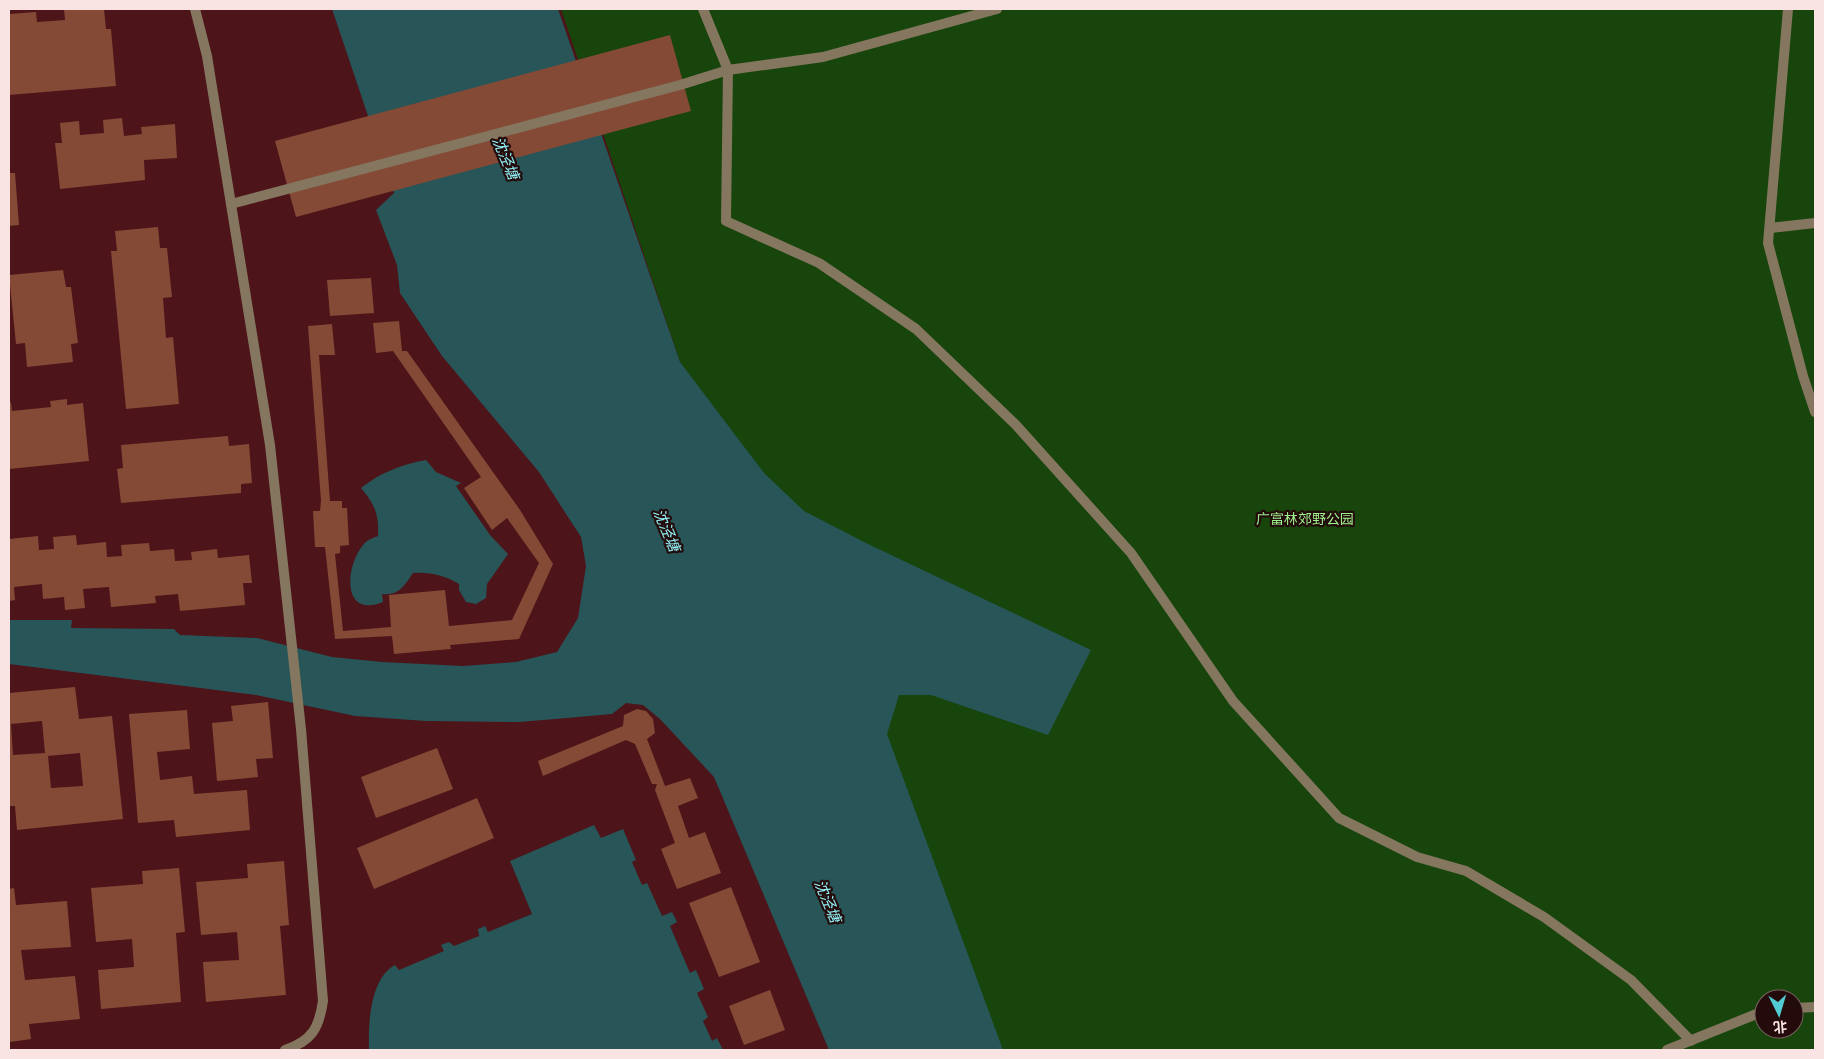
<svg xmlns="http://www.w3.org/2000/svg" width="1824" height="1059" font-family="'IBM Plex Sans','Noto Sans SC',sans-serif">
	<style>
		.green { fill: #17450b; fill-rule: evenodd }
		.water { fill: #275558 }
		.building { fill: #844a36; fill-rule: evenodd }
		.lines { fill: none; stroke-linecap: round; stroke-linejoin: round }
		.service { stroke: #84765f; stroke-width: 10 }
		.pedestrian { stroke: #84765f; stroke-width: 10 }
		.minor { stroke: #84765f; stroke-width: 10 }
		.labels { text-anchor: middle; dominant-baseline: central; stroke-width: 4.5; stroke-linejoin: round; paint-order: stroke }
		.park-label { font-size: 14px; fill: #9ef08c; stroke: #230b0b }
		.water-label { font-size: 15px; font-style: italic; fill: #91f3f9; stroke: #230b0b }
	</style>
	<rect width="100%" height="100%" fill="#4d1419"/>
	<path class="green" d="M 561,9 L 1815,9 L 1815,1050 L 979,1050 L 680,362 ZM 1764,999 L 1794,999 L 1794,1029 L 1764,1029 Z"/>
	<g class="water">
		<path d="M 332,9 L 558,9 L 680,362 L 764,473 L 804,511 L 866,543 L 1091,650 L 1048,735 L 931,695 L 899,695 L 887,734 L 1003,1050 L 829,1050 L 714,777 L 660,719 L 643,705 L 626,703 L 612,714 L 567,718 L 519,722 L 426,721 L 355,716 L 256,695 L 9,664 L 9,620 L 72,620 L 71,628 L 174,629 L 180,635 L 257,638 L 332,657 L 382,662 L 463,666 L 516,662 L 557,652 L 578,618 L 586,566 L 581,537 L 539,472 L 442,356 L 400,293 L 397,265 L 376,210 L 394,193 Z"/>
		<path d="M 426,460 L 436,472 L 461,483 L 456,486 L 490,535 L 508,554 L 487,584 L 486,598 L 476,604 L 466,602 L 459,590 L 459,584 C 444,575 430,572 413,573 C 405,585 399,596 382,594 L 383,602 C 341,619 345,565 364,544 C 367,540 373,538 378,536 C 379,514 375,505 361,488 C 380,473 402,464 426,460 Z"/>
		<path d="M 594,825 L 601,838 L 623,829 L 636,860 L 632,862 L 642,885 L 647,883 L 662,916 L 672,912 L 677,922 L 670,926 L 690,973 L 696,970 L 704,989 L 697,993 L 708,1017 L 703,1021 L 712,1041 L 717,1038 L 723,1050 L 369,1050 C 368,1025 370,978 395,965 L 399,970 L 444,951 L 441,945 L 449,942 L 454,946 L 479,936 L 478,929 L 485,926 L 488,932 L 532,914 L 510,861 Z"/>
	</g>
	<g class="building">
		<path d="M 64,9 L 104,9 L 106,29 L 111,29 L 116,86 L 9,95 L 9,14 L 36,12 L 37,22 L 65,20 Z"/>
		<path d="M 670,35 L 691,111 L 296,217 L 275,141 Z"/>
		<path d="M 122,118 L 124,136 L 142,134 L 141,127 L 175,124 L 177,158 L 144,160 L 145,180 L 60,189 L 55,143 L 62,143 L 60,123 L 79,121 L 80,135 L 104,133 L 103,120 Z"/>
		<path d="M 9,173 L 15,173 L 19,225 L 9,226 Z"/>
		<path d="M 158,227 L 160,248 L 167,248 L 172,297 L 163,298 L 166,338 L 173,337 L 179,404 L 126,409 L 111,251 L 117,251 L 115,231 Z"/>
		<path d="M 63,270 L 66,287 L 71,287 L 78,343 L 71,344 L 73,362 L 27,367 L 25,343 L 16,344 L 9,275 Z"/>
		<path d="M 371,278 L 374,313 L 330,316 L 327,280 Z"/>
		<path d="M 399,321 L 402,351 L 407,351 L 520,510 L 553,564 L 519,639 L 450,645 L 451,649 L 394,654 L 392,636 L 335,639 L 325,547 L 315,547 L 313,511 L 320,511 L 321,501 L 308,326 L 332,324 L 335,355 L 319,355 L 330,501 L 342,501 L 342,508 L 347,508 L 349,545 L 340,546 L 340,553 L 335,554 L 343,631 L 391,627 L 389,595 L 445,590 L 449,626 L 512,620 L 539,563 L 507,518 L 492,530 L 464,488 L 481,477 L 393,351 L 376,353 L 373,323 Z"/>
		<path d="M 67,399 L 67,405 L 83,403 L 89,461 L 9,469 L 9,403 L 11,402 L 12,411 L 51,407 L 50,401 Z"/>
		<path d="M 228,436 L 229,446 L 249,444 L 252,483 L 241,484 L 241,493 L 121,503 L 117,469 L 123,468 L 121,445 Z"/>
		<path d="M 76,535 L 77,545 L 106,542 L 107,557 L 122,556 L 121,545 L 149,543 L 150,551 L 174,549 L 175,561 L 192,560 L 191,552 L 217,549 L 218,558 L 249,555 L 252,583 L 243,583 L 245,605 L 180,611 L 178,594 L 155,596 L 156,603 L 111,607 L 109,587 L 83,589 L 85,608 L 65,610 L 64,597 L 43,599 L 42,584 L 14,587 L 15,600 L 9,601 L 9,539 L 38,536 L 39,550 L 54,549 L 53,537 Z"/>
		<path d="M 75,687 L 79,719 L 112,716 L 123,819 L 17,830 L 15,806 L 9,806 L 9,693 ZM 42,721 L 45,753 L 13,755 L 11,724 ZM 80,753 L 83,786 L 51,788 L 48,756 Z"/>
		<path d="M 268,702 L 273,758 L 256,759 L 258,777 L 217,781 L 212,723 L 233,721 L 231,706 Z"/>
		<path d="M 637,709 L 646,711 L 653,719 L 655,733 L 647,739 L 665,786 L 690,778 L 698,798 L 678,806 L 689,838 L 705,832 L 721,873 L 677,889 L 661,849 L 675,843 L 655,790 L 657,784 L 652,784 L 635,744 L 626,740 L 543,776 L 538,761 L 623,726 L 624,715 Z"/>
		<path d="M 187,710 L 190,749 L 157,752 L 160,780 L 192,776 L 194,794 L 247,790 L 250,830 L 176,837 L 174,820 L 138,823 L 129,714 Z"/>
		<path d="M 437,748 L 453,789 L 376,818 L 361,777 Z"/>
		<path d="M 477,798 L 494,838 L 374,889 L 357,848 Z"/>
		<path d="M 284,861 L 289,925 L 280,926 L 286,995 L 206,1002 L 203,962 L 239,960 L 237,932 L 201,935 L 196,882 L 248,878 L 247,864 Z"/>
		<path d="M 179,868 L 185,932 L 176,933 L 181,1002 L 101,1009 L 98,970 L 134,967 L 132,939 L 96,942 L 91,888 L 143,884 L 142,871 Z"/>
		<path d="M 731,887 L 760,962 L 719,977 L 689,903 Z"/>
		<path d="M 14,888 L 16,905 L 67,901 L 71,947 L 21,950 L 25,980 L 75,976 L 80,1019 L 29,1024 L 31,1039 L 10,1042 L 9,889 Z"/>
		<path d="M 770,990 L 785,1030 L 744,1045 L 729,1006 Z"/>
	</g>
	<g class="lines">
		<path class="service" d="M 1788,9 L 1768,243 L 1803,376 L 1815,412"/>
		<path class="pedestrian" d="M 231,204 L 680,85 L 728,70"/>
		<g class="minor">
			<path d="M 195,9 L 207,56 L 270,445 L 301,729 L 323,1001 C 319,1028 312,1041 285,1050"/>
			<path d="M 703,9 L 728,70 L 726,221 L 819,263 L 916,329 L 1016,425 L 1131,553 L 1233,701 L 1339,818 L 1417,857 L 1466,871 L 1544,917 L 1631,980 L 1691,1041"/>
			<path d="M 728,70 L 823,57 L 997,9"/>
			<path d="M 1770,228 L 1815,223"/>
			<path d="M 1794,1008 L 1815,1007"/>
			<path d="M 1667,1050 L 1764,1011"/>
		</g>
	</g>
	<g class="labels">
		<g class="park-label">
			<text x="1305" y="519">广富林郊野公园</text>
		</g>
		<g class="water-label">
			<text transform="translate(506 158) rotate(67)">沈泾塘</text>
			<text transform="translate(667 530) rotate(67)">沈泾塘</text>
			<text transform="translate(828 901) rotate(67)">沈泾塘</text>
		</g>
	</g>
	<rect width="1824" height="1059" fill="none" stroke="#fae3e3" stroke-width="20"/>
	<g transform="translate(1779 1014) rotate(175)"><circle r="24" fill="#230b0b" stroke="#796161"/>
	<path d="M0-4L9 19L0 12L-9 19Z" fill="#51ccd3"/>
	<text y="-8" font-size="14" font-weight="bold" text-anchor="middle" fill="#fae3e3">北</text>
	</g>
</svg>
